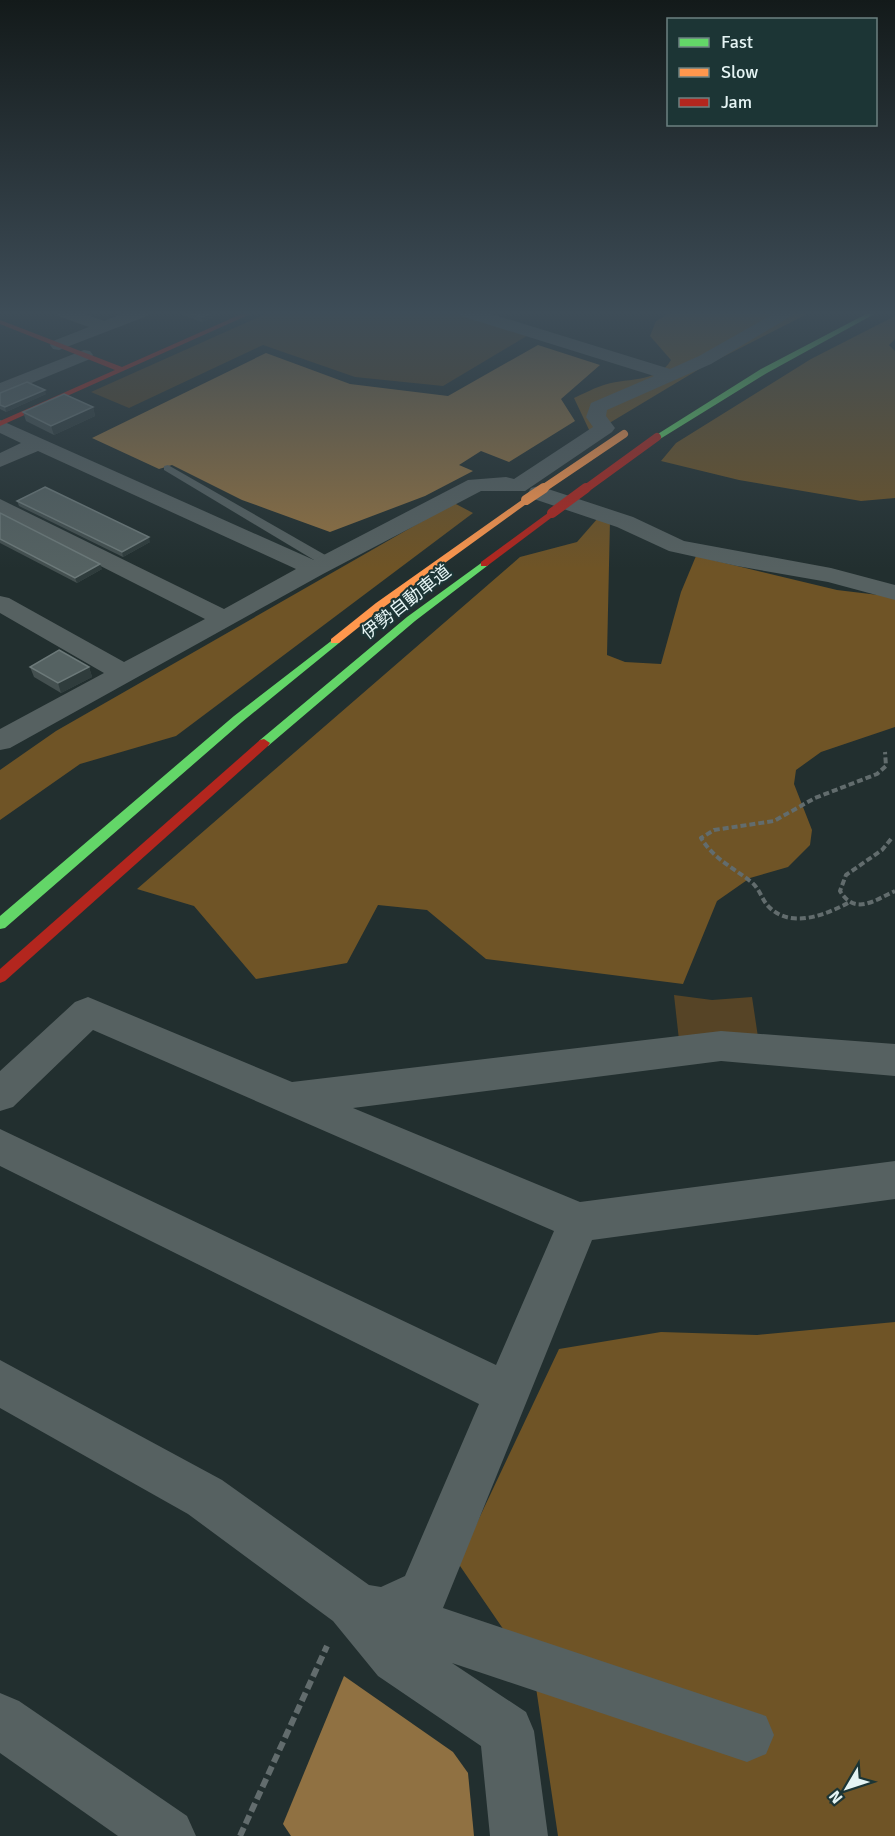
<svg xmlns="http://www.w3.org/2000/svg" width="895" height="1836" font-family="Signika,'Noto Sans JP',sans-serif">
	<style>
		.green { fill: #564426 }
		.forest { fill: #6f5426 }
		.water { fill: #907142 }
		.lines { fill: none; stroke-linecap: round; stroke-linejoin: round }
		.path-far1 { stroke: #626c6d; stroke-width: 4; stroke-dasharray: 6 3; stroke-linecap: butt }
		.path { stroke: #626c6d; stroke-width: 6; stroke-dasharray: 9 4.5; stroke-linecap: butt }
		.lane { fill: #566161; fill-rule: evenodd }
		.street { fill: #566161; fill-rule: evenodd }
		.fast { fill: #63d668; fill-rule: evenodd }
		.slow { fill: #ff974d; fill-rule: evenodd }
		.jam { fill: #b3261e; fill-rule: evenodd }
		.slow-bridge-far1 { stroke: #ff974d; stroke-width: 8 }
		.slow-bridge { stroke: #ff974d; stroke-width: 10 }
		.jam-bridge-far1 { stroke: #b3261e; stroke-width: 8 }
		.jam-bridge { stroke: #b3261e; stroke-width: 10 }
		.wall { fill: #445050 }
		.shaded-wall { fill: #2f3c3c }
		.building { fill: #556262; stroke: #6c7979; stroke-width: 1.5 }
		.labels { text-anchor: middle; dominant-baseline: central; stroke-width: 4.5; stroke-linejoin: round; paint-order: stroke }
		.far-street-label { font-size: 18px; fill: #e5f4f4; stroke: #1c3535 }
	</style>
	<rect width="100%" height="100%" fill="#222f2f"/>
	<g class="green">
		<path d="M 270,312 L 456,312 L 530,334 L 443,386 L 355,377 L 263,345 L 129,408 L 91,392 Z"/>
		<path d="M 674,995 L 712,1000 L 752,997 L 758,1037 L 679,1040 Z"/>
	</g>
	<g class="forest">
		<path d="M 672,312 L 811,312 L 701,368 L 591,434 L 574,398 C 583,394 592,389 601,386 C 624,377 657,384 671,360 L 650,336 L 656,321 Z"/>
		<path d="M 895,316 L 895,339 L 889,345 L 895,351 L 895,498 L 861,501 L 739,480 L 661,461 L 676,443 L 811,359 Z"/>
		<path d="M 454,503 L 473,513 L 176,736 L 80,764 L 0,820 L 0,770 L 56,731 Z"/>
		<path d="M 598,518 L 610,520 L 607,655 L 625,662 L 661,664 L 681,592 L 696,556 L 837,590 L 895,597 L 895,727 L 821,752 L 796,770 L 794,784 L 812,830 L 810,845 L 788,867 L 750,878 L 717,901 L 683,984 L 486,959 L 427,910 L 378,905 L 347,963 L 256,979 L 194,906 L 137,889 L 520,557 L 577,542 Z"/>
		<path d="M 895,1322 L 895,1836 L 558,1836 L 534,1674 L 458,1563 L 559,1349 L 661,1332 L 757,1335 Z"/>
	</g>
	<g class="water">
		<path d="M 538,345 L 600,365 L 561,399 L 575,421 L 509,462 L 481,451 L 459,465 L 473,471 L 425,496 L 330,532 L 242,500 L 172,465 L 159,469 L 92,438 L 266,353 L 350,384 L 448,396 Z"/>
		<path d="M 344,1676 L 453,1752 L 468,1773 L 474,1836 L 291,1836 L 283,1824 Z"/>
	</g>
	<g class="lines">
		<g class="path-far1">
			<path d="M 891,839 L 882,850 L 846,875 L 840,891 C 855,916 875,900 895,891"/>
			<path d="M 848,903 C 825,915 791,929 769,907 C 761,899 760,888 750,881 C 732,867 714,859 701,838 L 714,830 L 774,821 L 815,798 L 877,774 L 886,766 L 885,752"/>
		</g>
		<path class="path" d="M 240,1836 L 327,1646"/>
		<path class="lane" d="M 168,465 L 334,560 L 335,563 L 329,567 L 324,566 L 164,470 L 164,466 Z"/>
		<g class="street">
			<path d="M 56,312 L 80,312 L 104,321 L 126,312 L 149,312 L 147,316 L 59,350 L 53,349 L 50,345 L 53,341 L 89,327 L 58,316 Z"/>
			<path d="M 459,312 L 485,312 L 670,369 L 699,356 L 777,312 L 798,312 L 711,364 L 607,410 L 606,416 L 615,428 L 612,432 L 525,491 L 481,491 L 323,574 L 10,748 L 0,750 L 0,729 L 104,673 L 0,613 L 0,596 L 9,598 L 124,662 L 205,619 L 0,515 L 0,499 L 224,609 L 296,569 L 38,451 L 0,467 L 0,453 L 21,443 L 0,433 L 0,420 L 314,560 L 468,480 L 506,477 L 514,479 L 593,427 L 586,417 L 591,403 L 654,376 L 461,316 Z"/>
			<path d="M 84,350 L 90,351 L 93,355 L 90,359 L 0,396 L 0,383 Z"/>
			<path d="M 539,486 L 633,517 L 684,541 L 831,568 L 895,585 L 895,600 L 828,582 L 737,566 L 669,551 L 617,527 L 531,498 L 528,493 L 531,488 Z"/>
			<path d="M 88,997 L 292,1082 L 721,1031 L 895,1044 L 895,1076 L 721,1061 L 353,1108 L 580,1202 L 895,1161 L 895,1199 L 592,1240 L 443,1608 L 766,1716 L 774,1735 L 766,1754 L 747,1762 L 452,1663 L 526,1712 L 534,1731 L 548,1836 L 490,1836 L 481,1746 L 378,1676 L 333,1621 L 188,1514 L 0,1408 L 0,1360 L 222,1480 L 369,1585 L 381,1587 L 405,1576 L 479,1404 L 0,1166 L 0,1129 L 496,1365 L 554,1231 L 93,1030 L 13,1107 L 0,1111 L 0,1071 L 75,1002 Z"/>
			<path d="M 0,1693 L 19,1701 L 187,1816 L 196,1836 L 118,1836 L 0,1753 Z"/>
		</g>
		<g class="fast">
			<path d="M 870,312 L 878,312 L 767,373 L 660,439 L 653,437 L 761,369 Z"/>
			<path d="M 484,561 L 489,564 L 487,566 L 415,621 L 268,746 L 260,746 L 258,743 L 260,740 L 407,617 Z"/>
			<path d="M 335,638 L 340,641 L 339,643 L 242,722 L 5,928 L 0,929 L 0,916 L 234,716 Z"/>
		</g>
		<path class="slow" d="M 526,497 L 530,500 L 529,502 L 384,607 L 339,643 L 331,643 L 331,639 L 376,603 Z"/>
		<g class="jam">
			<path d="M 246,312 L 255,312 L 0,426 L 0,421 L 115,370 L 0,324 L 0,320 L 122,367 Z"/>
			<path d="M 552,510 L 555,511 L 555,515 L 487,566 L 481,566 L 481,562 Z"/>
			<path d="M 264,739 L 270,743 L 268,746 L 5,981 L 0,983 L 0,969 L 260,740 Z"/>
		</g>
		<path class="slow-bridge-far1" d="M 541,490 L 624,434"/>
		<path class="slow-bridge" d="M 526,500 L 544,488"/>
		<path class="jam-bridge-far1" d="M 584,490 L 657,437"/>
		<path class="jam-bridge" d="M 552,513 L 586,488"/>
	</g>
	<g class="wall">
		<path d="M 175,312 L 224,312 L 202,322 Z"/>
		<path d="M 0,393 L 46,394 L 6,412 L 0,409 Z"/>
		<path d="M 93,407 L 95,416 L 54,435 L 26,421 L 23,412 Z"/>
		<path d="M 17,501 L 150,542 L 123,557 L 19,506 Z"/>
		<path d="M 0,513 L 102,569 L 77,583 L 0,543 Z"/>
		<path d="M 30,667 L 89,667 L 92,677 L 61,693 L 34,677 Z"/>
	</g>
	<g class="shaded-wall">
		<path d="M 213,312 L 224,312 L 202,322 L 202,317 Z"/>
		<path d="M 45,390 L 46,394 L 6,412 L 5,407 Z"/>
		<path d="M 93,407 L 95,416 L 54,435 L 51,426 Z"/>
		<path d="M 149,537 L 150,542 L 123,557 L 122,552 Z"/>
		<path d="M 100,564 L 102,569 L 77,583 L 75,578 Z"/>
		<path d="M 89,667 L 92,677 L 61,693 L 58,683 Z"/>
	</g>
	<g class="building">
		<path d="M 187,312 L 213,312 L 202,317 Z"/>
		<path d="M 27,382 L 45,390 L 5,407 L 0,405 L 0,393 Z"/>
		<path d="M 64,394 L 93,407 L 51,426 L 23,412 Z"/>
		<path d="M 45,487 L 149,537 L 122,552 L 17,501 Z"/>
		<path d="M 0,513 L 100,564 L 75,578 L 0,539 Z"/>
		<path d="M 59,650 L 89,667 L 58,683 L 30,667 Z"/>
	</g>
	<linearGradient id="sky" x2="0" y2="1"><stop stop-color="#131a1a"/><stop offset="0.55" stop-color="#3e4d58"/><stop offset="1" stop-color="#3e4d58" stop-opacity="0"/></linearGradient>
	<rect width="895" height="569" fill="url(#sky)"/>
	<g class="labels">
		<g class="far-street-label">
			<text transform="translate(406 602) rotate(-38)">伊勢自動車道</text>
		</g>
	</g>
	<rect x="667" y="18" width="210" height="108" fill="#1c3535" stroke="#6c8181" stroke-width="1.5"/>
	<rect x="679" y="38" width="30" height="9" fill="#63d668" stroke="#6c8181" stroke-width="1.5"/>
	<text x="721" y="48" font-size="18" fill="#e5f4f4">Fast</text>
	<rect x="679" y="68" width="30" height="9" fill="#ff974d" stroke="#6c8181" stroke-width="1.5"/>
	<text x="721" y="78" font-size="18" fill="#e5f4f4">Slow</text>
	<rect x="679" y="98" width="30" height="9" fill="#b3261e" stroke="#6c8181" stroke-width="1.5"/>
	<text x="721" y="108" font-size="18" fill="#e5f4f4">Jam</text>
	<g transform="translate(847 1788) rotate(231)" stroke="#1c3535" stroke-width="4.5" paint-order="stroke">
	<path d="M0-4.5L10 22L0 15L-10 22Z" fill="#e5f4f4"/>
	<text y="-9" font-size="16" font-weight="bold" text-anchor="middle" fill="#e5f4f4">N</text>
	</g>
</svg>
